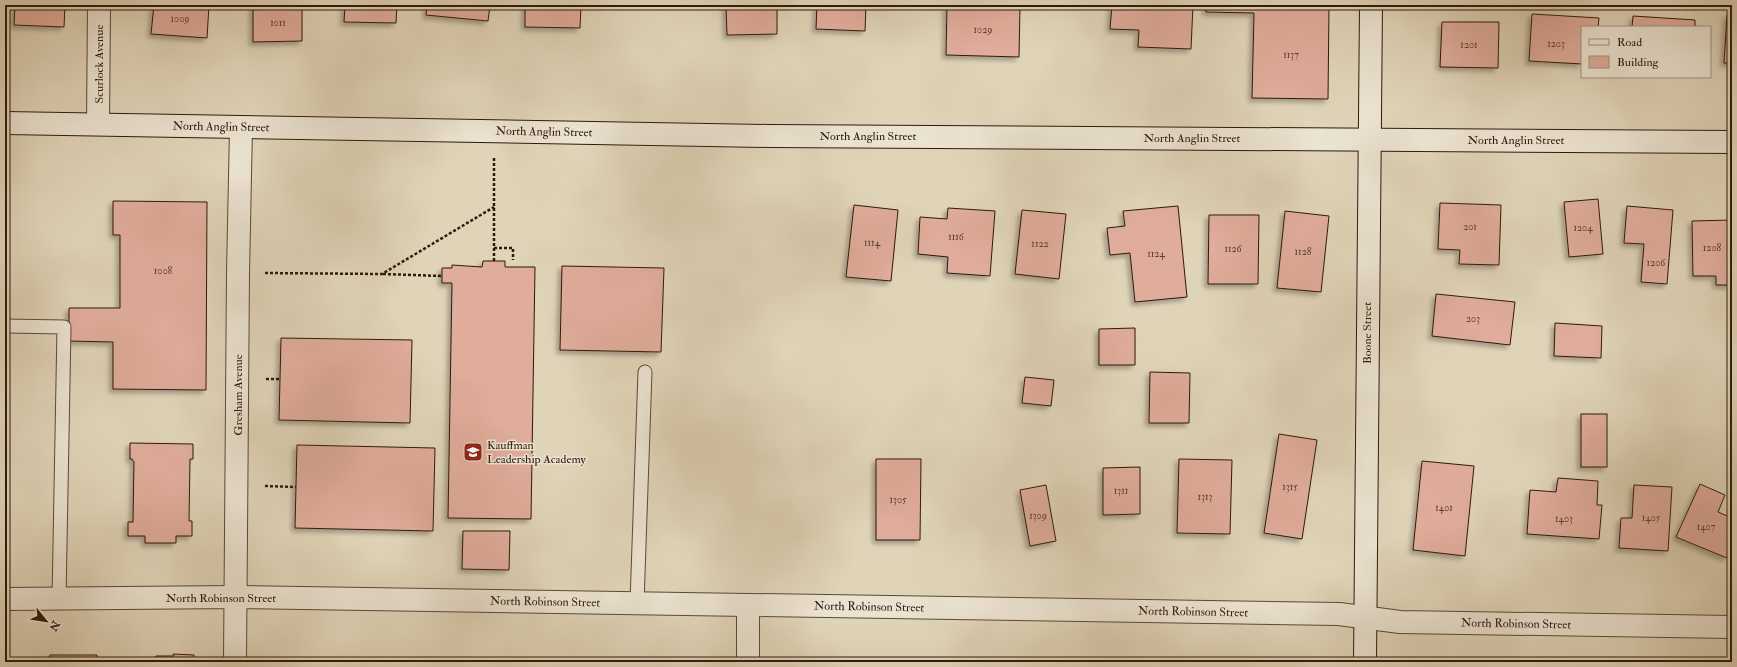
<svg xmlns="http://www.w3.org/2000/svg" width="1737" height="667" font-family="'IM FELL Double Pica',serif">
	<style>
		.building { fill: #e0ac9b; stroke: #2f190d; filter: url(#shadow) }
		.lines { fill: none; stroke-linecap: round; stroke-linejoin: round }
		.lane-casing { stroke: #5b4838; stroke-width: 15 }
		.street-casing { stroke: #5b4838; stroke-width: 24 }
		.secondary-casing { stroke: #2f190d; stroke-width: 24 }
		.path { stroke: #2f190d; stroke-width: 2.5; stroke-dasharray: 3 2; stroke-linecap: butt }
		.lane { stroke: #ebe3d1; stroke-width: 13 }
		.street { stroke: #ebe3d1; stroke-width: 22 }
		.secondary { stroke: #ebe3d1; stroke-width: 22 }
		.labels { text-anchor: middle; dominant-baseline: central; stroke-width: 3; stroke-linejoin: round; paint-order: stroke }
		.number-label { font-size: 10px; fill: #5b3e30 }
		.street-label { font-size: 12px; fill: #2f190d; stroke: #ebe3d1 }
		.poi-label { font-size: 12px; fill: #2f190d; stroke: #ebe3d1; text-anchor: start }
	</style>
	<defs>
		<filter id="shadow"><feDropShadow dx="-3.5" dy="3.5" stdDeviation="2" flood-color="#0004"/></filter>
	</defs>
	<rect width="100%" height="100%" fill="#e0d4b8"/>
	<filter id="stains"><feTurbulence type="fractalNoise" baseFrequency=".005" numOctaves="4"/><feColorMatrix values="0 0 0 0 .2 0 0 0 0 .09 0 0 0 0 .02 0 0 0 .5 -.17"/></filter>
	<radialGradient id="worn" r=".72"><stop offset=".6" stop-color="#630" stop-opacity="0"/><stop offset="1" stop-color="#630" stop-opacity=".3"/></radialGradient>
	<g class="building">
		<path d="M 15,5 L 65,5 L 64,27 L 14,25 Z"/>
		<path d="M 154,5 L 209,5 L 207,38 L 151,34 Z"/>
		<path d="M 253,5 L 302,5 L 302,41 L 253,42 Z"/>
		<path d="M 345,5 L 397,5 L 396,23 L 344,22 Z"/>
		<path d="M 427,5 L 490,5 L 488,21 L 426,15 Z"/>
		<path d="M 525,5 L 581,5 L 580,28 L 525,27 Z"/>
		<path d="M 726,5 L 777,5 L 777,34 L 727,35 Z"/>
		<path d="M 817,5 L 866,5 L 865,31 L 816,29 Z"/>
		<path d="M 947,5 L 1020,5 L 1019,57 L 946,55 Z"/>
		<path d="M 1112,5 L 1193,5 L 1191,49 L 1138,47 L 1139,30 L 1110,29 Z"/>
		<path d="M 1206,5 L 1329,5 L 1328,99 L 1252,98 L 1254,13 L 1206,12 Z"/>
		<path d="M 1532,14 L 1599,18 L 1598,27 L 1582,27 L 1582,64 L 1529,61 Z"/>
		<path d="M 1727,15 L 1732,16 L 1732,63 L 1724,63 Z"/>
		<path d="M 1633,16 L 1695,20 L 1695,27 L 1632,27 Z"/>
		<path d="M 1442,22 L 1499,22 L 1498,68 L 1440,67 Z"/>
		<path d="M 1598,199 L 1603,254 L 1569,257 L 1564,202 Z"/>
		<path d="M 113,201 L 207,202 L 206,390 L 113,389 L 113,342 L 69,341 L 69,308 L 120,308 L 120,235 L 113,235 Z"/>
		<path d="M 1440,203 L 1501,205 L 1499,265 L 1459,264 L 1460,250 L 1438,249 Z"/>
		<path d="M 854,205 L 898,210 L 891,281 L 846,277 Z"/>
		<path d="M 1178,206 L 1187,297 L 1135,302 L 1130,253 L 1110,255 L 1107,228 L 1125,226 L 1123,211 Z"/>
		<path d="M 1627,206 L 1673,210 L 1667,284 L 1641,282 L 1644,244 L 1624,243 Z"/>
		<path d="M 948,208 L 995,211 L 990,276 L 947,273 L 948,257 L 918,254 L 920,217 L 947,219 Z"/>
		<path d="M 1022,210 L 1066,214 L 1059,279 L 1015,274 Z"/>
		<path d="M 1285,211 L 1329,216 L 1321,292 L 1277,288 Z"/>
		<path d="M 1209,215 L 1259,215 L 1258,284 L 1208,284 Z"/>
		<path d="M 1732,220 L 1732,285 L 1716,285 L 1716,276 L 1693,276 L 1692,221 Z"/>
		<path d="M 483,261 L 505,261 L 505,267 L 535,267 L 531,519 L 448,518 L 452,283 L 442,283 L 442,268 L 452,268 L 452,265 L 482,267 Z"/>
		<path d="M 562,266 L 664,268 L 661,352 L 560,350 Z"/>
		<path d="M 1436,294 L 1515,302 L 1510,345 L 1432,336 Z"/>
		<path d="M 1555,323 L 1602,326 L 1601,358 L 1554,356 Z"/>
		<path d="M 1135,328 L 1135,365 L 1099,365 L 1099,329 Z"/>
		<path d="M 281,338 L 412,340 L 410,423 L 279,420 Z"/>
		<path d="M 1150,372 L 1190,373 L 1189,423 L 1149,423 Z"/>
		<path d="M 1025,377 L 1054,380 L 1051,406 L 1022,403 Z"/>
		<rect x="1581" y="414" width="26" height="53"/>
		<path d="M 1279,434 L 1317,440 L 1302,539 L 1264,533 Z"/>
		<path d="M 130,443 L 193,444 L 193,459 L 190,459 L 189,521 L 192,521 L 192,536 L 176,536 L 176,543 L 145,543 L 145,536 L 128,536 L 128,522 L 133,522 L 134,462 L 132,459 L 130,459 Z"/>
		<path d="M 297,445 L 435,448 L 433,531 L 295,528 Z"/>
		<path d="M 876,459 L 921,459 L 920,540 L 876,540 Z"/>
		<path d="M 1179,459 L 1232,460 L 1230,534 L 1177,533 Z"/>
		<path d="M 1422,461 L 1474,466 L 1465,556 L 1413,550 Z"/>
		<path d="M 1140,467 L 1140,514 L 1103,515 L 1103,468 Z"/>
		<path d="M 1558,478 L 1598,481 L 1597,505 L 1602,505 L 1599,539 L 1527,534 L 1530,490 L 1556,492 Z"/>
		<path d="M 1700,484 L 1725,495 L 1718,512 L 1732,518 L 1732,546 L 1727,558 L 1676,537 Z"/>
		<path d="M 1046,485 L 1056,541 L 1030,546 L 1020,490 Z"/>
		<path d="M 1634,485 L 1672,487 L 1668,551 L 1619,548 L 1621,518 L 1632,518 Z"/>
		<path d="M 463,531 L 510,531 L 509,570 L 462,569 Z"/>
		<path d="M 173,654 L 194,655 L 194,662 L 156,662 L 156,656 L 174,656 Z"/>
		<path d="M 50,655 L 97,655 L 97,662 L 49,662 Z"/>
	</g>
	<g class="lines">
		<defs>
			<g id="lane">
				<path d="M 5,326 L 64,327 L 59,599"/>
				<path d="M 637,603 L 645,372"/>
			</g>
			<g id="street">
				<path d="M 98,124 L 99,5"/>
				<path d="M 5,599 L 236,597 L 1339,614 L 1400,622 L 1732,627"/>
				<path d="M 235,662 L 238,273 L 241,128"/>
				<path d="M 748,662 L 748,605"/>
			</g>
			<g id="secondary">
				<path d="M 5,123 L 770,136 L 1732,142"/>
				<path d="M 1365,662 L 1371,5"/>
			</g>
		</defs>
		<use href="#lane" class="lane-casing"/>
		<use href="#street" class="street-casing"/>
		<use href="#secondary" class="secondary-casing"/>
		<g class="path">
			<path d="M 494,248 L 513,248 L 513,260"/>
			<path d="M 494,261 L 494,158"/>
			<path d="M 265,273 L 382,274 L 494,207"/>
			<path d="M 383,274 L 442,276"/>
			<path d="M 266,379 L 280,379"/>
			<path d="M 265,486 L 296,487"/>
		</g>
		<use href="#lane" class="lane"/>
		<use href="#street" class="street"/>
		<use href="#secondary" class="secondary"/>
	</g>
	<defs>
		<symbol id="school-square" viewBox="-11 -11 22 22"><rect x="-9" y="-9" width="18" height="18" rx="4" fill="#8f2418" stroke="#ebe3d1"/><path d="M0-5L7-2L0 1L-7-2ZM-4 1L0 2.5L4 1V4Q0 6-4 4Z" fill="#fff"/></symbol>
	</defs>
	<g fill-rule="evenodd">
		<use href="#school-square" x="462" y="441" width="22" height="22"/>
	</g>
	<g class="labels">
		<g class="number-label">
			<text x="180" y="19">1009</text>
			<text x="278" y="23">1011</text>
			<text x="983" y="30">1029</text>
			<text x="1556" y="44">1203</text>
			<text x="1469" y="45">1201</text>
			<text x="1291" y="55">1137</text>
			<text x="1470" y="227">201</text>
			<text x="1583" y="228">1204</text>
			<text x="956" y="237">1116</text>
			<text x="872" y="243">1114</text>
			<text x="1040" y="244">1122</text>
			<text x="1712" y="248">1208</text>
			<text x="1233" y="249">1126</text>
			<text x="1303" y="252">1128</text>
			<text x="1156" y="254">1124</text>
			<text x="1656" y="263">1206</text>
			<text x="163" y="271">1008</text>
			<text x="1473" y="319">203</text>
			<text x="1290" y="487">1315</text>
			<text x="1121" y="491">1311</text>
			<text x="1205" y="497">1313</text>
			<text x="898" y="500">1305</text>
			<text x="1444" y="508">1401</text>
			<text x="1038" y="516">1309</text>
			<text x="1651" y="518">1405</text>
			<text x="1564" y="519">1403</text>
			<text x="1706" y="527">1407</text>
		</g>
		<g class="street-label">
			<text transform="translate(99 64) rotate(-90)">Scurlock Avenue</text>
			<text transform="translate(221 127) rotate(1)">North Anglin Street</text>
			<text transform="translate(544 132) rotate(1)">North Anglin Street</text>
			<text x="868" y="136">North Anglin Street</text>
			<text x="1192" y="138">North Anglin Street</text>
			<text x="1516" y="140">North Anglin Street</text>
			<text transform="translate(1367 333) rotate(-90)">Boone Street</text>
			<text transform="translate(238 395) rotate(-90)">Gresham Avenue</text>
			<text x="221" y="598">North Robinson Street</text>
			<text transform="translate(545 602) rotate(1)">North Robinson Street</text>
			<text transform="translate(869 607) rotate(1)">North Robinson Street</text>
			<text transform="translate(1193 612) rotate(1)">North Robinson Street</text>
			<text transform="translate(1516 624) rotate(1)">North Robinson Street</text>
		</g>
		<g class="poi-label">
			<text x="487" y="445">Kauffman<tspan x="487" dy="14">Leadership Academy</tspan></text>
		</g>
	</g>
	<rect width="1737" height="667" fill="none" stroke="#e0d4b8" stroke-width="20"/>
	<rect x="6" y="6" width="1725" height="655" fill="none" stroke="#2f190d" stroke-width="2"/>
	<rect x="10" y="10" width="1717" height="647" fill="none" stroke="#2f190d"/>
	<rect x="1581" y="26" width="130" height="52" fill="#ebe3d1" stroke="#a09283"/>
	<rect x="1589" y="39" width="20" height="6" fill="#ebe3d1" stroke="#a09283"/>
	<text x="1617" y="46" font-size="12" fill="#2f190d">Road</text>
	<rect x="1589" y="56" width="20" height="12" fill="#e0ac9b" stroke="#a09283"/>
	<text x="1617" y="66" font-size="12" fill="#2f190d">Building</text>
	<g transform="translate(46 621) rotate(120)" stroke="#ebe3d1" stroke-width="3" paint-order="stroke">
	<path d="M0-3L7 15L0 10L-7 15Z" fill="#2f190d"/>
	<text y="-6" font-size="11" font-weight="bold" text-anchor="middle" fill="#2f190d">N</text>
	</g>
	<rect width="100%" height="100%" filter="url(#stains)"/>
	<rect width="100%" height="100%" fill="url(#worn)"/>
</svg>
